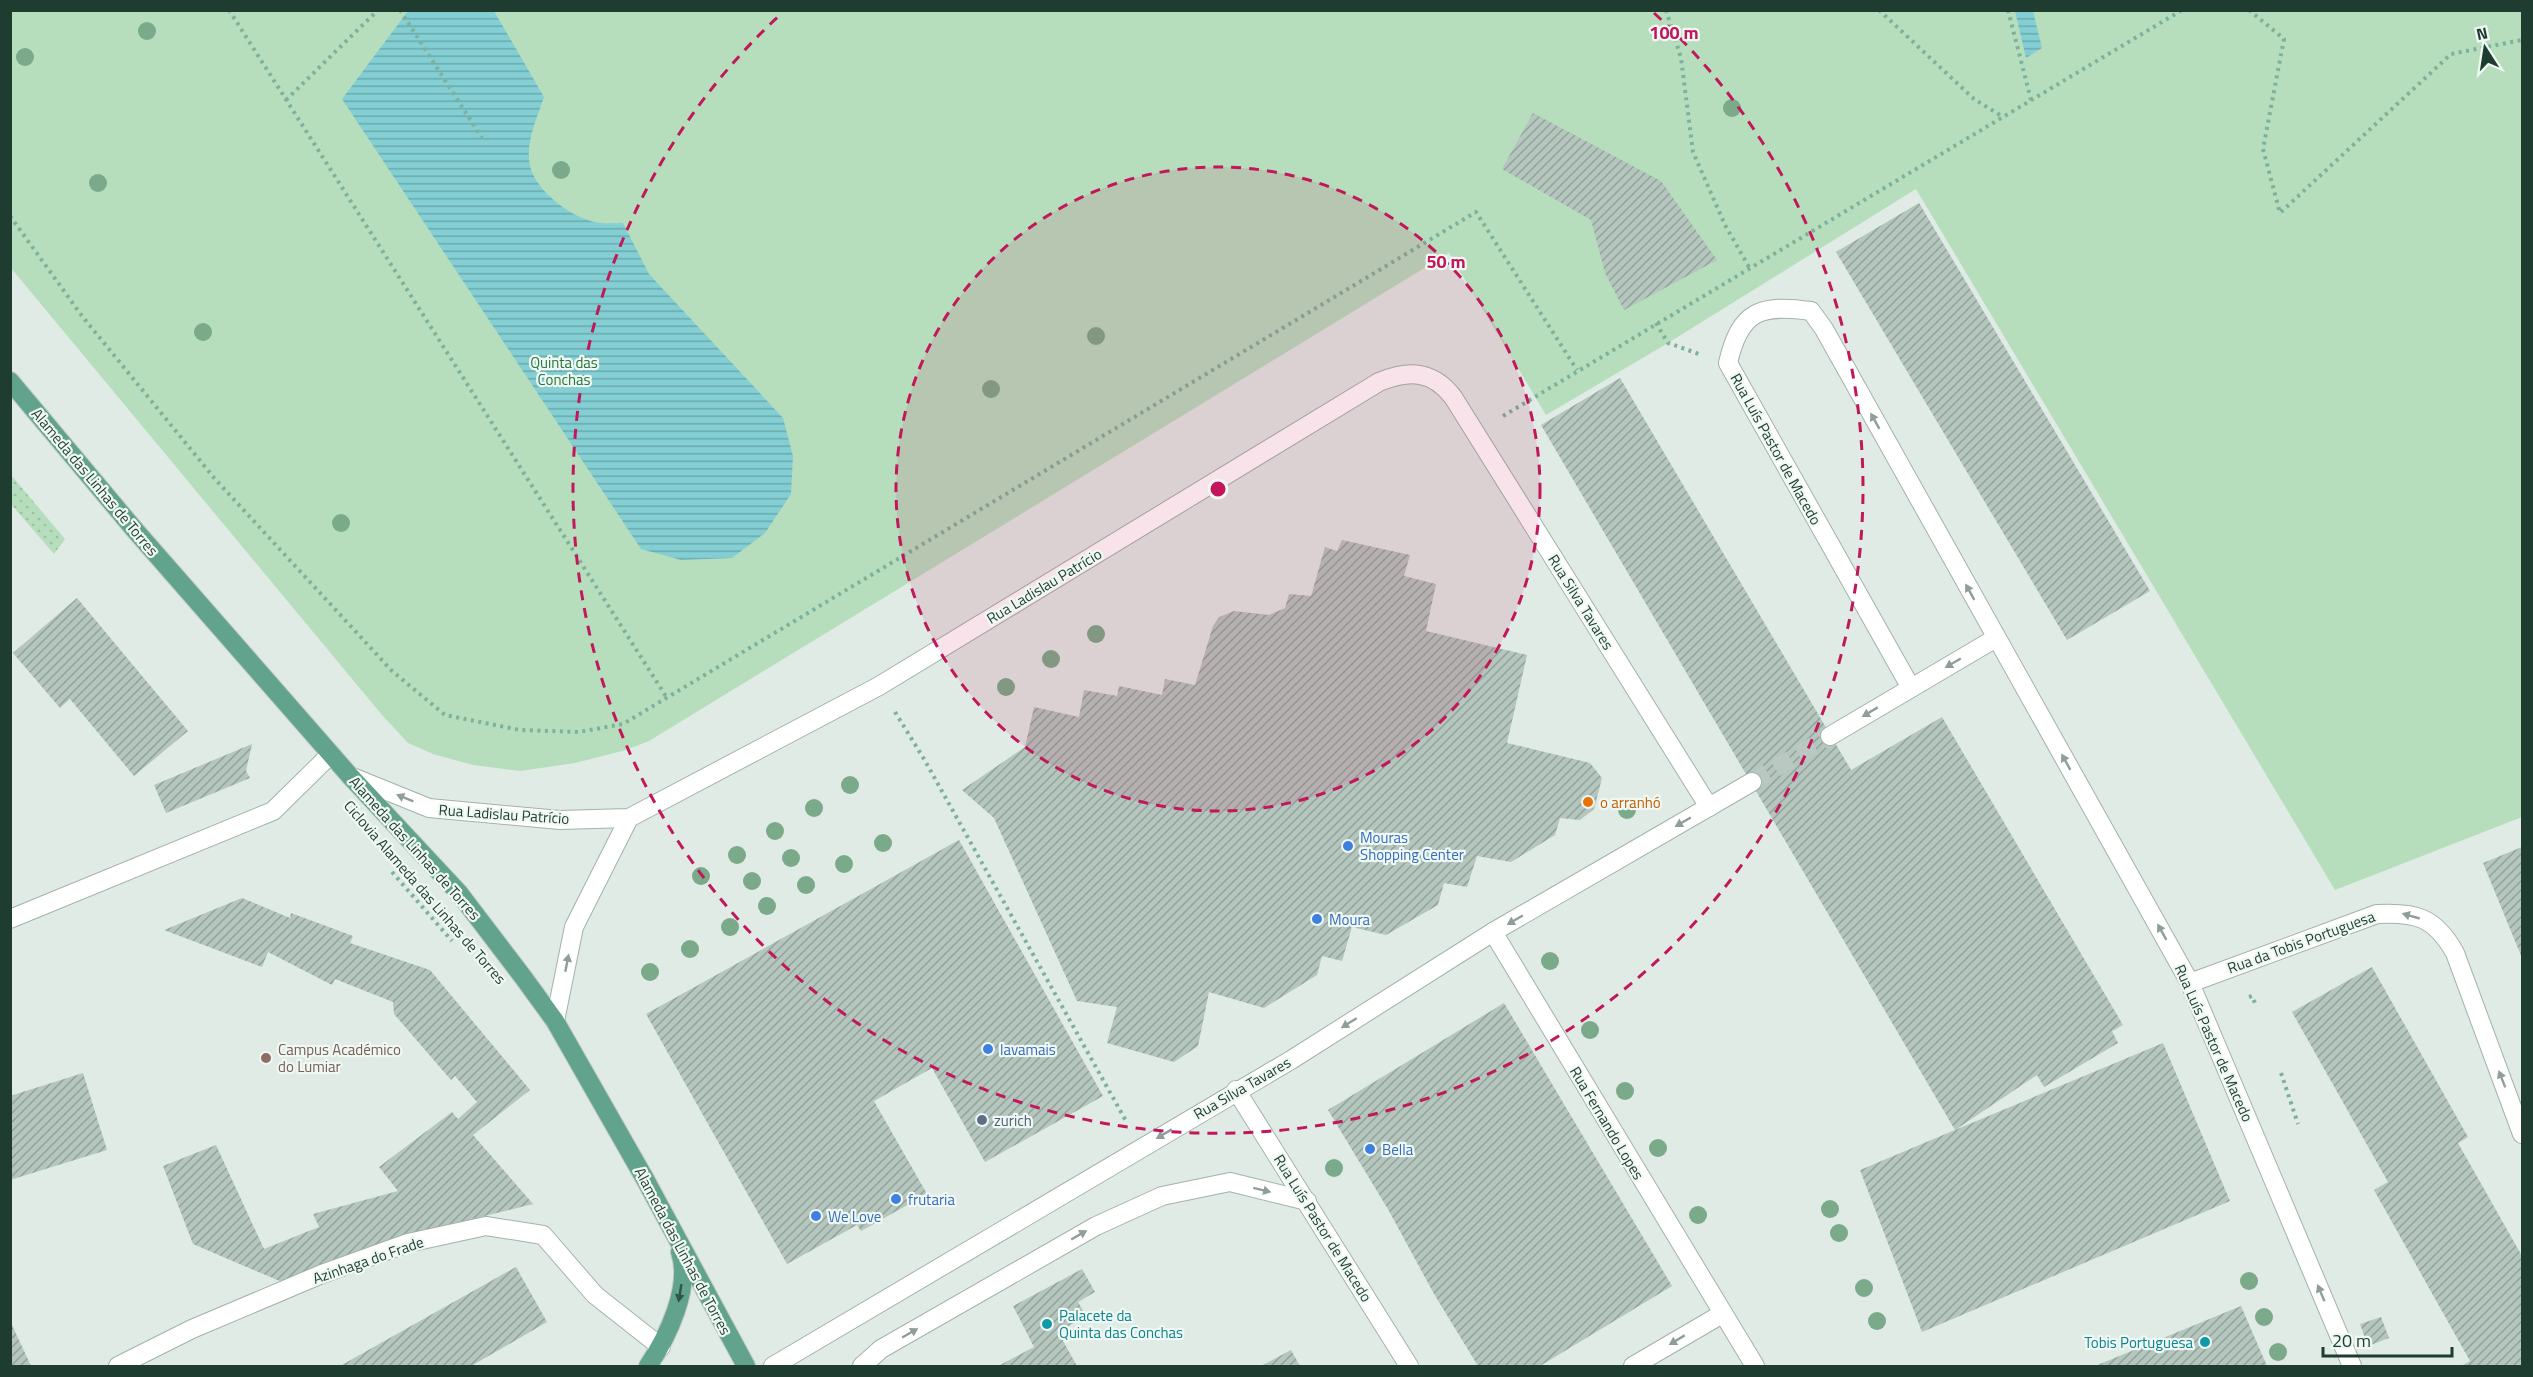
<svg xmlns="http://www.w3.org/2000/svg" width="2533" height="1377" font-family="'Titillium Web',sans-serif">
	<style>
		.grass { fill: url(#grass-dots) }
		.park { fill: #b6debd }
		.water { fill: url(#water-rules) }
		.building { fill: url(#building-hatch) }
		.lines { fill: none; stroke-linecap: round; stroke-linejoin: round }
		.minor-tunnel { stroke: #b9c8c0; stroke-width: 18; stroke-dasharray: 18 9; stroke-linecap: butt }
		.minor-casing { stroke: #a2b3ab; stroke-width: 20 }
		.major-casing { stroke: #c0c8c5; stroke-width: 20 }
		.path { stroke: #7db19c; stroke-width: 4; stroke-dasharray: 3 4.5; stroke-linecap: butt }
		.minor { stroke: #fff; stroke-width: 18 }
		.major { stroke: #61a38c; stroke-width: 18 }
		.tree { fill: #7aaa89 }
		.oneway { fill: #8f9e98 }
		.oneway2 { fill: #305648 }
		.ring { fill: none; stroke: #c2185b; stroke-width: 3; stroke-dasharray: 10 8 }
		.food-dot { fill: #e8710a; stroke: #eff8f3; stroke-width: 2 }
		.shop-dot { fill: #3f7fe0; stroke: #eff8f3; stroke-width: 2 }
		.education-dot { fill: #8d6e63; stroke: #eff8f3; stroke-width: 2 }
		.service-dot { fill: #5c6f8a; stroke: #eff8f3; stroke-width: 2 }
		.culture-dot { fill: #0f9aa8; stroke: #eff8f3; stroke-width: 2 }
		.labels { text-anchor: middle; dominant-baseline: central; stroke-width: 4.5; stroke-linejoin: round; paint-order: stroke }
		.park-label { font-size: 15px; fill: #27753e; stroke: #eff8f3 }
		.street-label { font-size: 15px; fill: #1f3c31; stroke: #eff8f3 }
		.food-label { font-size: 15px; fill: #c56008; stroke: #eff8f3; text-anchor: start }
		.shop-label { font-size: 15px; fill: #366cbe; stroke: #eff8f3; text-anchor: start }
		.education-label { font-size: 15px; fill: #785e54; stroke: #eff8f3; text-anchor: start }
		.service-label { font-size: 15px; fill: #4e5e75; stroke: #eff8f3; text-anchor: start }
		.culture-label { font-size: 15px; fill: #0d838f; stroke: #eff8f3; text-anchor: start }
		.centre { fill: #c2185b; stroke: #eff8f3; stroke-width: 3 }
		.ring-label { font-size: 18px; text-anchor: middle; font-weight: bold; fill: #c2185b; stroke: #eff8f3; stroke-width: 4.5; stroke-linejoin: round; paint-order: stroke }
	</style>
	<defs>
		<pattern id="grass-dots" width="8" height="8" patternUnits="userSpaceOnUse" patternTransform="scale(1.5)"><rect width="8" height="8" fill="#b6debd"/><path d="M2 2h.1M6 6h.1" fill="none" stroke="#9cbfa3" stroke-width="1.8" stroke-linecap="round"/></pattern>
		<pattern id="water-rules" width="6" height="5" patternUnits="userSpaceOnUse" patternTransform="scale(1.5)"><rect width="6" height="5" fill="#83cfd4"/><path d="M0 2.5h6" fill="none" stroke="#6ba9ad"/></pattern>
		<pattern id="building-hatch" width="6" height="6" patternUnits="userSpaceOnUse" patternTransform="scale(1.5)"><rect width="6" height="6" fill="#b4c6bd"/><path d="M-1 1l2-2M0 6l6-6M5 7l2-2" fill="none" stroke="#92a29a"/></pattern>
	</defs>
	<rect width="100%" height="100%" fill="#dfebe4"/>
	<path class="grass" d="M 11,475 L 65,539 L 54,554 L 11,504 Z"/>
	<path class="park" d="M 10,11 L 2522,11 L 2522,817 L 2335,890 L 1916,189 L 1668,343 L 1546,415 L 1449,253 L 649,741 L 626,750 L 575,763 L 520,771 L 473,765 L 433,754 L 408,743 L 382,715 L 11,268 Z"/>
	<g class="water">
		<path d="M 408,11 L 494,11 L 544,97 C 537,118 525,143 530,166 C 536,192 574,220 600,223 C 607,224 616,223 623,223 L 649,274 L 783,418 L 793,456 L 791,494 L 765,533 L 732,558 L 681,560 L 641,549 L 342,99 Z"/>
		<path d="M 2015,11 L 2033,11 L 2042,48 L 2026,58 Z"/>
	</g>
	<g class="building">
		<path d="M 1533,113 L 1661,181 L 1717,260 L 1624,310 L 1605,273 L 1591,220 L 1502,169 Z"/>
		<path d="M 1919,203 L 2150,591 L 2067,640 L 1836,252 Z"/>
		<path d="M 1620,378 L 1851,770 L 1942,717 L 2123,1025 L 2112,1031 L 2118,1043 L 2044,1087 L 2037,1075 L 1955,1130 L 2163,1043 L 2230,1201 L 1922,1332 L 1860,1170 L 1955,1130 L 1541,425 Z"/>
		<path d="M 1342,540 L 1410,555 L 1404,576 L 1436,584 L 1426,631 L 1527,655 L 1507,743 L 1590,763 L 1602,778 L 1594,809 L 1580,820 L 1560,818 L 1555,835 L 1511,862 L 1477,856 L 1467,887 L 1444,883 L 1438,905 L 1386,935 L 1352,927 L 1342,961 L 1322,956 L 1317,975 L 1264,1008 L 1209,992 L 1198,1046 L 1174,1062 L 1107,1043 L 1117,1007 L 1077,1001 L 994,818 L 962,790 L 1025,747 L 1034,707 L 1079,717 L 1084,690 L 1117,696 L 1119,686 L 1162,695 L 1165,679 L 1195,685 L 1213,626 L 1219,617 L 1234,611 L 1269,615 L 1285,608 L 1289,594 L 1311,596 L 1325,547 L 1337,551 Z"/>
		<path d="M 77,598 L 188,731 L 134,776 L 70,699 L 60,708 L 13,653 Z"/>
		<path d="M 252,744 L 246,771 L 250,778 L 166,813 L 154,785 Z"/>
		<path d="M 959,840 L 1103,1096 L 985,1162 L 932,1068 L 874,1101 L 927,1194 L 861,1231 L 857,1225 L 787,1264 L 646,1014 Z"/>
		<path d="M 2522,847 L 2522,958 L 2483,863 Z"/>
		<path d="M 242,898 L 290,918 L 291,913 L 353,936 L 350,943 L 430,970 L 530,1090 L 473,1135 L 533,1204 L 424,1231 L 282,1282 L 193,1244 L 163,1166 L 216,1145 L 264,1249 L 319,1227 L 313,1214 L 398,1191 L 379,1167 L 452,1112 L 458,1119 L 477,1102 L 455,1076 L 451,1080 L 394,1014 L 393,1002 L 335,979 L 332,985 L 268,952 L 262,967 L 164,930 Z"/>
		<path d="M 2372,967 L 2468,1137 L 2458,1143 L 2522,1256 L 2522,1366 L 2461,1366 L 2470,1361 L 2374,1190 L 2388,1182 L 2292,1012 Z"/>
		<path d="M 1504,1003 L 1672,1286 L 1540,1366 L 1478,1366 L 1434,1294 L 1389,1211 L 1328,1110 Z"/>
		<path d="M 83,1073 L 107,1150 L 10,1180 L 10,1096 Z"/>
		<path d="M 516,1267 L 547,1322 L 473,1365 L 340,1366 Z"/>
		<path d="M 1082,1269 L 1095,1292 L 1078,1302 L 1086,1316 L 1058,1332 L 1077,1366 L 998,1366 L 1034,1347 L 1013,1306 Z"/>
		<path d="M 2241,1306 L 2267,1366 L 2095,1366 Z"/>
		<path d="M 2381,1317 L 2389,1338 L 2368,1346 L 2360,1324 Z"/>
		<path d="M 12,1325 L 31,1366 L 10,1366 Z"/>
		<path d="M 1291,1350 L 1300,1366 L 1261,1366 Z"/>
	</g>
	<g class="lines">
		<path class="minor-tunnel" d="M 1752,782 L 1830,736"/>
		<defs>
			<g id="minor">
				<path d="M 1911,688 L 1728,363 C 1740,310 1761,304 1811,311 L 1824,329 L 2190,983 L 2352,1366"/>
				<path d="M 1830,736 L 1996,638"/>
				<path d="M 350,776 L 429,808 L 560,820 L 629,818 L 879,686 L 1379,382 C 1409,370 1432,370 1453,397 L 1709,807"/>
				<path d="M 10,919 L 273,811 L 331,754"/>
				<path d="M 1493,932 L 1755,1366"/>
				<path d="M 2190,983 L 2377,914 C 2416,912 2435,917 2455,953 L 2522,1134"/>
				<path d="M 555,1021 L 574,927 L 629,818"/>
				<path d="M 1236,1090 L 1409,1366"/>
				<path d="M 118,1366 L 192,1329 L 322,1274 L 408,1243 L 486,1226 L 543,1235 L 595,1295 L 661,1347"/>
				<path d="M 773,1366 L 1291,1060 L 1493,932 L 1752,782"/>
				<path d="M 862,1366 L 881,1349 L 1096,1226 L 1162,1196 L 1230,1182 L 1307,1201"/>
				<path d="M 1633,1366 L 1722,1314"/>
			</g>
			<g id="major">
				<path d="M 10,381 L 134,529 L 350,776 L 459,893 L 523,977 L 555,1021 L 645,1179 L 746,1366"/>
				<path d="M 648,1366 C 667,1338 692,1287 680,1252"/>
			</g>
		</defs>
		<use href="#minor" class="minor-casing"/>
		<use href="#major" class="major-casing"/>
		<g class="path">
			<path d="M 229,10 L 667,698"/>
			<path d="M 400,10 L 482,138"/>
			<path d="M 1666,10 L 1681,58 L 1693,152 L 1725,225 L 1749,267"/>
			<path d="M 1879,10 L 1974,99 L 2003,117"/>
			<path d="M 2008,10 L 2031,100"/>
			<path d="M 2249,10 L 2284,39 L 2263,149 L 2280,213 L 2451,54 L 2522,40"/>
			<path d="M 286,100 L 378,10"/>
			<path d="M 10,216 L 82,316 L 215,479 L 392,671 L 445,715 L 520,730 L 579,732 L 623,724 L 1476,212 L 1577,370"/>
			<path d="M 1656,323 L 1668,343 L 1699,354"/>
			<path d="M 1503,416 L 2182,10"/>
			<path d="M 895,712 L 924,759 L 1126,1121"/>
			<path d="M 392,872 L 452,941"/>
			<path d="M 2249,997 L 2252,996 L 2255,1003"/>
			<path d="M 2281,1073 L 2298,1124"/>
		</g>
		<use href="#minor" class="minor"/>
		<use href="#major" class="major"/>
	</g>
	<g class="tree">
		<circle cx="147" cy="31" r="9"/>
		<circle cx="25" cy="57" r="9"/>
		<circle cx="1732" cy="108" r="9"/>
		<circle cx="561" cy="170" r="9"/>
		<circle cx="98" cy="183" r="9"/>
		<circle cx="203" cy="332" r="9"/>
		<circle cx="1096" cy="336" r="9"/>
		<circle cx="991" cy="389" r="9"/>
		<circle cx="341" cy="523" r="9"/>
		<circle cx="1096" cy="634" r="9"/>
		<circle cx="1051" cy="659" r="9"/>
		<circle cx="1006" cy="687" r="9"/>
		<circle cx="850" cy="785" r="9"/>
		<circle cx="814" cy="808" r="9"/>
		<circle cx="1627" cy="810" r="9"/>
		<circle cx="775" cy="831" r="9"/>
		<circle cx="883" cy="843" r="9"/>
		<circle cx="737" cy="855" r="9"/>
		<circle cx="791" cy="858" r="9"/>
		<circle cx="844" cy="864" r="9"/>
		<circle cx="701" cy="876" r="9"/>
		<circle cx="752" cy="881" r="9"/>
		<circle cx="806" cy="885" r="9"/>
		<circle cx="767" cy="906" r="9"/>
		<circle cx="730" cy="927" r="9"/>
		<circle cx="690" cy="949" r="9"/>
		<circle cx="1550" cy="961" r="9"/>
		<circle cx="650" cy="972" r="9"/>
		<circle cx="1590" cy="1030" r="9"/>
		<circle cx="1625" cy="1091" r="9"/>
		<circle cx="1658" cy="1148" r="9"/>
		<circle cx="1334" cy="1168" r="9"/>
		<circle cx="1830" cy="1209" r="9"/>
		<circle cx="1698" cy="1215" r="9"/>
		<circle cx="1839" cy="1233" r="9"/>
		<circle cx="2249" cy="1281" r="9"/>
		<circle cx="1864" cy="1288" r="9"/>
		<circle cx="2264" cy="1317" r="9"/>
		<circle cx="1877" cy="1321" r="9"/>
		<circle cx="2278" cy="1352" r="9"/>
	</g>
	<defs><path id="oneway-solid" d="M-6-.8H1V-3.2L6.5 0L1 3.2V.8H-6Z" transform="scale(1.5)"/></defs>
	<g class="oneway">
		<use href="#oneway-solid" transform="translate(1875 421) rotate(-119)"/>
		<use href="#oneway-solid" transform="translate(1970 592) rotate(-119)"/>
		<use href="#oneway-solid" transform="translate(1953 663) rotate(150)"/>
		<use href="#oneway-solid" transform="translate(1870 712) rotate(149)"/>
		<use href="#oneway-solid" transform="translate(2066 762) rotate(-119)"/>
		<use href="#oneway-solid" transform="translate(405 798) rotate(-158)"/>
		<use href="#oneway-solid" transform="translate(1683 822) rotate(150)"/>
		<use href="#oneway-solid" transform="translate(2411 916) rotate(-164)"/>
		<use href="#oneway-solid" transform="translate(1515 920) rotate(150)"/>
		<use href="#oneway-solid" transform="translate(2162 932) rotate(-119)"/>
		<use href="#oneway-solid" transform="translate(567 963) rotate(-79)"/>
		<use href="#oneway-solid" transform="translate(1349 1023) rotate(148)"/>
		<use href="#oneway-solid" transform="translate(2502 1079) rotate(-111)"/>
		<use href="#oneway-solid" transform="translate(1164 1134) rotate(149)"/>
		<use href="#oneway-solid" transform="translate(1262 1190) rotate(14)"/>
		<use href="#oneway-solid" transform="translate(1079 1235) rotate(-30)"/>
		<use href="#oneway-solid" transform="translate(2321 1293) rotate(-113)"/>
		<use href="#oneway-solid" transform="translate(910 1333) rotate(-30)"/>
		<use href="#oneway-solid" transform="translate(1677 1340) rotate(149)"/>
	</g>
	<use class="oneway2" href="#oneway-solid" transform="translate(680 1293) rotate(99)"/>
	<circle cx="1218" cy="489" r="322" fill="#c2185b" fill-opacity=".12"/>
	<g class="ring">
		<circle cx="1218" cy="489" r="322"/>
		<path d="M1654 13A645 645 0 1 1 782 13"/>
	</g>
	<circle class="food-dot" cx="1588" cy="802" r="6"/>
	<g class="shop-dot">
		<circle cx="1348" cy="846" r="6"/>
		<circle cx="1317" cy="919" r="6"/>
		<circle cx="988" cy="1049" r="6"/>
		<circle cx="1370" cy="1149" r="6"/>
		<circle cx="896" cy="1199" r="6"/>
		<circle cx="816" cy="1216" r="6"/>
	</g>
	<circle class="education-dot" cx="266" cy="1058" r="6"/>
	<circle class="service-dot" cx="982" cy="1120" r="6"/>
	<g class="culture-dot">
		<circle cx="1047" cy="1324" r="6"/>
		<circle cx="2205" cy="1342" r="6"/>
	</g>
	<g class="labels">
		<g class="park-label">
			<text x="564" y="362">Quinta das<tspan x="564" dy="17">Conchas</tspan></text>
		</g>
		<g class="street-label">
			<text transform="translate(1776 449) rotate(61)">Rua Luís Pastor de Macedo</text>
			<text transform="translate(95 482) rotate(50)">Alameda das Linhas de Torres</text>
			<text transform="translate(1044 586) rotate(-31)">Rua Ladislau Patrício</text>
			<text transform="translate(1581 602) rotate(58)">Rua Silva Tavares</text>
			<text transform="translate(504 814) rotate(4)">Rua Ladislau Patrício</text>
			<text transform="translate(415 848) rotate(48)">Alameda das Linhas de Torres</text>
			<text transform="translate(425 892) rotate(49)">Ciclovia Alameda das Linhas de Torres</text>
			<text transform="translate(2301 942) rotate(-20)">Rua da Tobis Portuguesa</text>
			<text transform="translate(2214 1043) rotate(66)">Rua Luís Pastor de Macedo</text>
			<text transform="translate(1242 1088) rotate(-30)">Rua Silva Tavares</text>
			<text transform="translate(1607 1123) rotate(59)">Rua Fernando Lopes</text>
			<text transform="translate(1323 1228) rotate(58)">Rua Luís Pastor de Macedo</text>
			<text transform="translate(683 1251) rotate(62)">Alameda das Linhas de Torres</text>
			<text transform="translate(368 1260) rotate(-19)">Azinhaga do Frade</text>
		</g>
		<g class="food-label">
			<text x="1600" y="802">o arranhó</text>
		</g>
		<g class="shop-label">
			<text x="1360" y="837">Mouras<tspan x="1360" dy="17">Shopping Center</tspan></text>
			<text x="1329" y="919">Moura</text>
			<text x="1000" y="1049">lavamais</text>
			<text x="1382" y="1149">Bella</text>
			<text x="908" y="1199">frutaria</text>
			<text x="828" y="1216">We Love</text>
		</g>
		<g class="education-label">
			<text x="278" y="1049">Campus Académico<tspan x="278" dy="17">do Lumiar</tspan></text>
		</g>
		<g class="service-label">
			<text x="994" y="1120">zurich</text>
		</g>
		<g class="culture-label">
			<text x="1059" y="1315">Palacete da<tspan x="1059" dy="17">Quinta das Conchas</tspan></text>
			<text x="2193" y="1342" text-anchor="end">Tobis Portuguesa</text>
		</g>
	</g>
	<circle cx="1218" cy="489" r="9" class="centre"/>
	<g class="ring-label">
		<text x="1674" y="39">100 m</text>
		<text x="1446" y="268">50 m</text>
	</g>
	<rect width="2533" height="1377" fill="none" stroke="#1f3c31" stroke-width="24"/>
	<g transform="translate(2485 48) rotate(348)" stroke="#eff8f3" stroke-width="4.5" paint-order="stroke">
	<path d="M0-4.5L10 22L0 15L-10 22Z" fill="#1f3c31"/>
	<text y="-9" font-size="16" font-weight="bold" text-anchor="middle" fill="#1f3c31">N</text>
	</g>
	<path d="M2323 1347v9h129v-9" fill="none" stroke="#1f3c31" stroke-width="3"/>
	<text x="2332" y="1347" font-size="18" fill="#1f3c31" stroke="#eff8f3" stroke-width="4.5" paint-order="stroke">20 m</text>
</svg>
